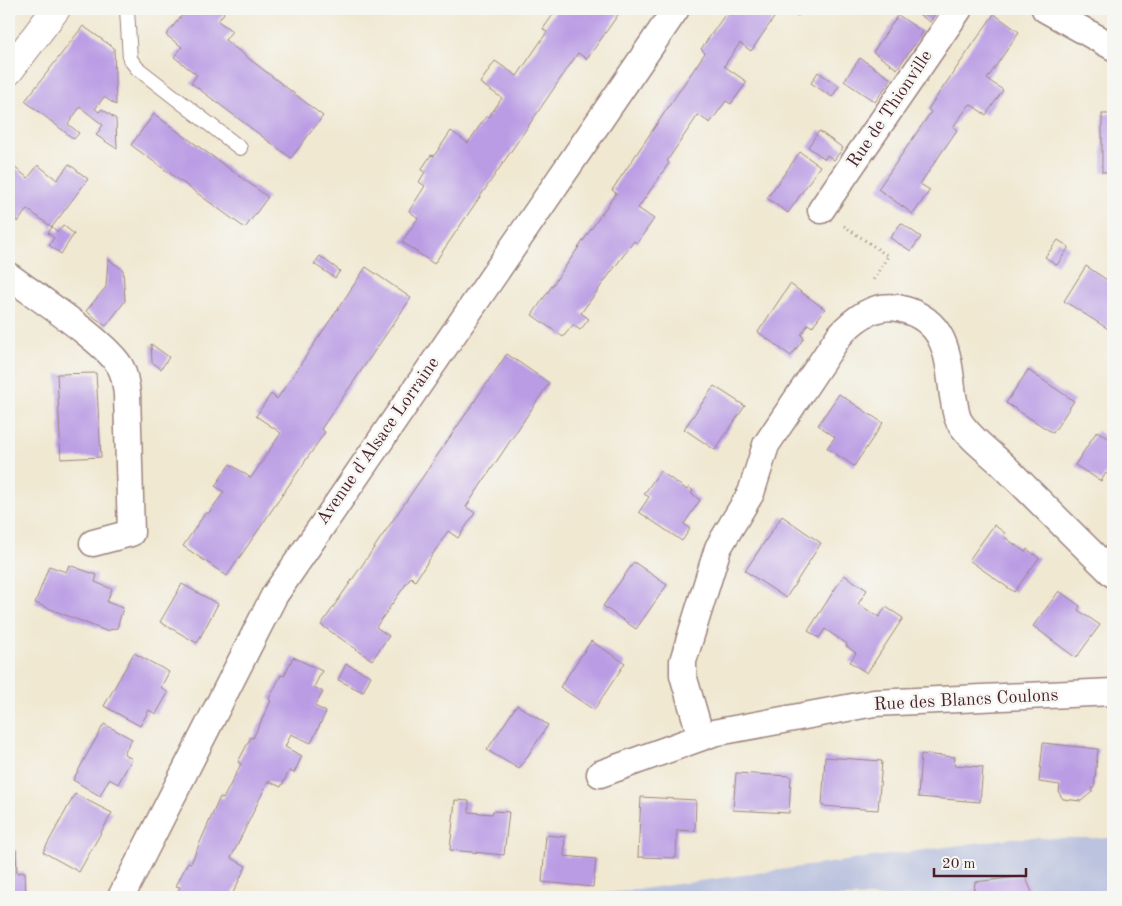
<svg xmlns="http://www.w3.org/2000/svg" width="1122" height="906" font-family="'Old Standard TT',serif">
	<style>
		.industrial { fill: #bbc3de }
		.building { fill: #ba9ce4 }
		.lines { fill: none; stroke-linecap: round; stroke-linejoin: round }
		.service-casing { stroke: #9d847e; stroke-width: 16 }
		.minor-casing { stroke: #9d847e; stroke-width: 29 }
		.tertiary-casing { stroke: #9d847e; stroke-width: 30 }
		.path { stroke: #9d847e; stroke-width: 3; stroke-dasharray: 1 4; stroke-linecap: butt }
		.service { stroke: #fff; stroke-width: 14 }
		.minor { stroke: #fff; stroke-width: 26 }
		.tertiary { stroke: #fff; stroke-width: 28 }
		.labels { text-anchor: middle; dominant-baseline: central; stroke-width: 5; stroke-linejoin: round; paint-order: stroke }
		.street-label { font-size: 18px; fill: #4a1f2b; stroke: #f6f6f2 }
	</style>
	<rect width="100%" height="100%" fill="#f6f6f2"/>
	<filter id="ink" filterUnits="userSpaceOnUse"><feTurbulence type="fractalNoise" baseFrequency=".02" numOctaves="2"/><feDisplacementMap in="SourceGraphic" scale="10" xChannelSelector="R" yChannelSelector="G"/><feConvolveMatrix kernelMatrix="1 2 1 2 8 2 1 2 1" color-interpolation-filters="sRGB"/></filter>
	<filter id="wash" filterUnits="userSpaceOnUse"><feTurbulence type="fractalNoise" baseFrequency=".0096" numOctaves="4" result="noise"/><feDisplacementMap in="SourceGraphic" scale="20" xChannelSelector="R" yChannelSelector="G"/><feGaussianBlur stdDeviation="1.12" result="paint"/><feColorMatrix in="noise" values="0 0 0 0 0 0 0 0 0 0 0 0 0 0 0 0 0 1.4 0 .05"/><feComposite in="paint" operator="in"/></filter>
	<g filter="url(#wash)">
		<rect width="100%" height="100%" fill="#f0e8d1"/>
		<path class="industrial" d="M 1012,838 L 1113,838 L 1113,897 L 555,897 L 627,891 Z"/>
		<g id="blocks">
			<g class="building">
				<path d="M 187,9 L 221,9 L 224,13 L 218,21 L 232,31 L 225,40 L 323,116 L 291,158 L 191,83 L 197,75 L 174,57 L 182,47 L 166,35 Z"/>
				<path d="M 557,9 L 622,9 L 587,59 L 578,53 L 434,264 L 402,242 L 418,218 L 409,211 L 425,186 L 419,182 L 425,172 L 421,170 L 431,155 L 434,156 L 451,131 L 468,143 L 487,115 L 489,117 L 502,98 L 480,83 L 495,61 L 517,76 L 547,32 L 543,29 Z"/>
				<path d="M 729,9 L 780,9 L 751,51 L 740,43 L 724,66 L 747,82 L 731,104 L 726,101 L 710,123 L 698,115 L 667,161 L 669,163 L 638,208 L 654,219 L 637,243 L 634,241 L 581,313 L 589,319 L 580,330 L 573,325 L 563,337 L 532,315 L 616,193 L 612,190 L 705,53 L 701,49 Z"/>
				<path d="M 788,9 L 803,9 L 798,16 Z"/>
				<path d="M 911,9 L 937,9 L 938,10 L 930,22 Z"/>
				<path d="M 1100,9 L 1113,9 L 1113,15 Z"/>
				<path d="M 994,14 L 1019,32 L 987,79 L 1003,90 L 986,115 L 970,104 L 953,127 L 957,130 L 920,184 L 930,190 L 913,214 L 878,189 L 931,112 L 928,109 Z"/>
				<path d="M 898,15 L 923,32 L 897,69 L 873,52 Z"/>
				<path d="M 83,26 L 114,48 L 116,105 L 104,97 L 95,109 L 99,112 L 102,109 L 116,119 L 117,149 L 96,135 L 103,125 L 80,107 L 68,124 L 79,133 L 74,139 L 25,101 Z"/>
				<path d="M 860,58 L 891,79 L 875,102 L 844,81 Z"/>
				<path d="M 818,72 L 839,86 L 832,97 L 811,83 Z"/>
				<path d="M 154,114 L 268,197 L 245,228 L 131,145 Z"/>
				<rect x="1102" y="114" width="11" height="58"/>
				<path d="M 819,131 L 843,148 L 834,160 L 827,155 L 825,159 L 808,147 Z"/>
				<path d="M 800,152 L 820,166 L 788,213 L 767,198 Z"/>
				<path d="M 9,163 L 28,178 L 38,165 L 57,180 L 69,164 L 88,179 L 52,227 L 27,209 L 18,222 L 9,215 Z"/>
				<path d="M 901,223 L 921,237 L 911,251 L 890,238 Z"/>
				<path d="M 63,225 L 74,234 L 61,254 L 49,245 L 54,238 L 48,233 L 52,227 L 58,232 Z"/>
				<path d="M 1058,240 L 1069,247 L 1057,265 L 1045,257 Z"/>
				<path d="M 320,256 L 340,271 L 335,278 L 314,264 Z"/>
				<path d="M 108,259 L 123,270 L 125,301 L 106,326 L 86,311 L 106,287 Z"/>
				<path d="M 1086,266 L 1113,284 L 1113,332 L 1064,301 Z"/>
				<path d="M 366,267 L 411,298 L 321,429 L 325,432 L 227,576 L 183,546 L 206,512 L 208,514 L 224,492 L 215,486 L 230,464 L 251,478 L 281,433 L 256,416 L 271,394 L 277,399 Z"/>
				<path d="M 790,284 L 825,309 L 812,327 L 808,324 L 801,335 L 804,338 L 791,356 L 758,332 Z"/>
				<path d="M 151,344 L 169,357 L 161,369 L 152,362 Z"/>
				<path d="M 507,354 L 549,383 L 466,507 L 475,513 L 458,538 L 448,531 L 415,581 L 411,577 L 376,627 L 389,636 L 372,660 L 321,625 Z"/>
				<path d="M 1028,370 L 1074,401 L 1053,433 L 1006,403 Z"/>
				<path d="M 96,373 L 101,457 L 61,459 L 57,374 Z"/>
				<path d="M 714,386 L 745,406 L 715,450 L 684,429 Z"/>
				<path d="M 839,394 L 883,423 L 854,466 L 827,448 L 835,437 L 818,425 Z"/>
				<path d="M 1097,431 L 1113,441 L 1113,477 L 1106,473 L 1101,481 L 1075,465 Z"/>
				<path d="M 660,471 L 687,490 L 689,487 L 693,491 L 691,493 L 700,500 L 684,524 L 690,529 L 682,541 L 639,512 L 649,497 L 644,494 Z"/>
				<path d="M 782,516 L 821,543 L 786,598 L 745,571 Z"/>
				<path d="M 994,525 L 1005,533 L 1003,536 L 1025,552 L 1027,549 L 1039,558 L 1014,592 L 969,560 Z"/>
				<path d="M 634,562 L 667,585 L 636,629 L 603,606 Z"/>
				<path d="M 69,565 L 97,575 L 95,582 L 112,589 L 107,602 L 123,608 L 117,628 L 106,631 L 35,603 L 49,566 L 66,572 Z"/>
				<path d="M 844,575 L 867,590 L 858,604 L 879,617 L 886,607 L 903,618 L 867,673 L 850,662 L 856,653 L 846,646 L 847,644 L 825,629 L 819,638 L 808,631 Z"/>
				<path d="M 182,584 L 218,604 L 197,643 L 160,622 Z"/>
				<path d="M 1059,591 L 1080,606 L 1078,610 L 1100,625 L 1076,658 L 1033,626 Z"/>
				<path d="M 591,641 L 625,663 L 594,710 L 560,687 Z"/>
				<path d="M 134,653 L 169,672 L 161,687 L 168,693 L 156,714 L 149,710 L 140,726 L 104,706 Z"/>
				<path d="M 293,657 L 322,671 L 314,687 L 323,692 L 315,706 L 326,712 L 311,743 L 291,734 L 285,747 L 302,756 L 294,773 L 289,771 L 281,787 L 268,781 L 261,796 L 231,858 L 246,866 L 231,897 L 175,897 L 180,887 L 176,886 L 188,862 L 191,863 L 220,797 L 223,799 L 241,764 L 238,762 L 251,737 L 253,738 L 271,701 L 269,699 L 281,675 L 284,676 Z"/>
				<path d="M 346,664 L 371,676 L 363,692 L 338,680 Z"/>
				<path d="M 517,705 L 548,725 L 519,769 L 487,750 Z"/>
				<path d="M 104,724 L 132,739 L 124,754 L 132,759 L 118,784 L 109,779 L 100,796 L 73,780 Z"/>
				<path d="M 1043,743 L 1098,749 L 1094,788 L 1092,788 L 1092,792 L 1081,801 L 1063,799 L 1059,793 L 1060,785 L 1039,782 Z"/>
				<path d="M 921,754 L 955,757 L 954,765 L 983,767 L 980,802 L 918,797 Z"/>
				<path d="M 825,757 L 882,761 L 878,810 L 822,806 Z"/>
				<path d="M 736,773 L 791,776 L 789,813 L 733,810 Z"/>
				<path d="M 75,794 L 112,813 L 79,872 L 43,852 Z"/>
				<path d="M 641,797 L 696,800 L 695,831 L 677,830 L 676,858 L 638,857 Z"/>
				<path d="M 455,800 L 469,801 L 469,812 L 492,814 L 493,811 L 509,812 L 504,855 L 450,850 Z"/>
				<path d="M 546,835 L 565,837 L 564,856 L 596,859 L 593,887 L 542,882 Z"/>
				<path d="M 9,847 L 10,851 L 16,850 L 17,873 L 25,872 L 26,897 L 9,897 Z"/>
				<path d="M 1025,876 L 1034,897 L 928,897 L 974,890 L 975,882 Z"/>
			</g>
		</g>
	</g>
	<g filter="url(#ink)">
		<use href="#blocks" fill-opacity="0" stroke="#9d847e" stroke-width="1"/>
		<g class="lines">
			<defs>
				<path id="service" d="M 127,9 L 130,59 L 137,68 L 240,148"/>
				<g id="minor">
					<path d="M 1045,9 L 1113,47"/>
					<path d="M 821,210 L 959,9"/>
					<path d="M 9,276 C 34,295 108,343 121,368 C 125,376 126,385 127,394 L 131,533 L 93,543"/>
					<path d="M 701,737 L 683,675 L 683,661 L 718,548 L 751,493 L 766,445 L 839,336 C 855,318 877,302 902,309 C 947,321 948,356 953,396 C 955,404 955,414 959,421 C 970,439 991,453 1005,467 C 1041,503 1077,539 1113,574"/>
					<path d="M 600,774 L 713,733 L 874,703 L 1113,692"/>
					<path d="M 121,897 L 274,596 L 676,9"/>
				</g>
				<path id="tertiary" d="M 9,71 L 56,9"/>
			</defs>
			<use href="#service" class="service-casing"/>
			<use href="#minor" class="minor-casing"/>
			<use href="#tertiary" class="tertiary-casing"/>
			<path class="path" d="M 844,226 L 888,256 L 873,280"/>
			<use href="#service" class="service"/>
			<use href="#minor" class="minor"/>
			<use href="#tertiary" class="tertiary"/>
		</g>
	</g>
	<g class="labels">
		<g class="street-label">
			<text transform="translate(890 109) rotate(-56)">Rue de Thionville</text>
			<text transform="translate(378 441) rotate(-55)">Avenue d'Alsace Lorraine</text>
			<text transform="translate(966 700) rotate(-3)">Rue des Blancs Coulons</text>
		</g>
	</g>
	<rect width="1122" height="906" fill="none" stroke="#f6f6f2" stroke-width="30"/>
	<path d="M934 868v8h92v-8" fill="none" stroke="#4a1f2b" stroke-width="2.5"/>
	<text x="942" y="868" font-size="15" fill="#4a1f2b" stroke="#f6f6f2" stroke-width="4" paint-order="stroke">20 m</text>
</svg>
